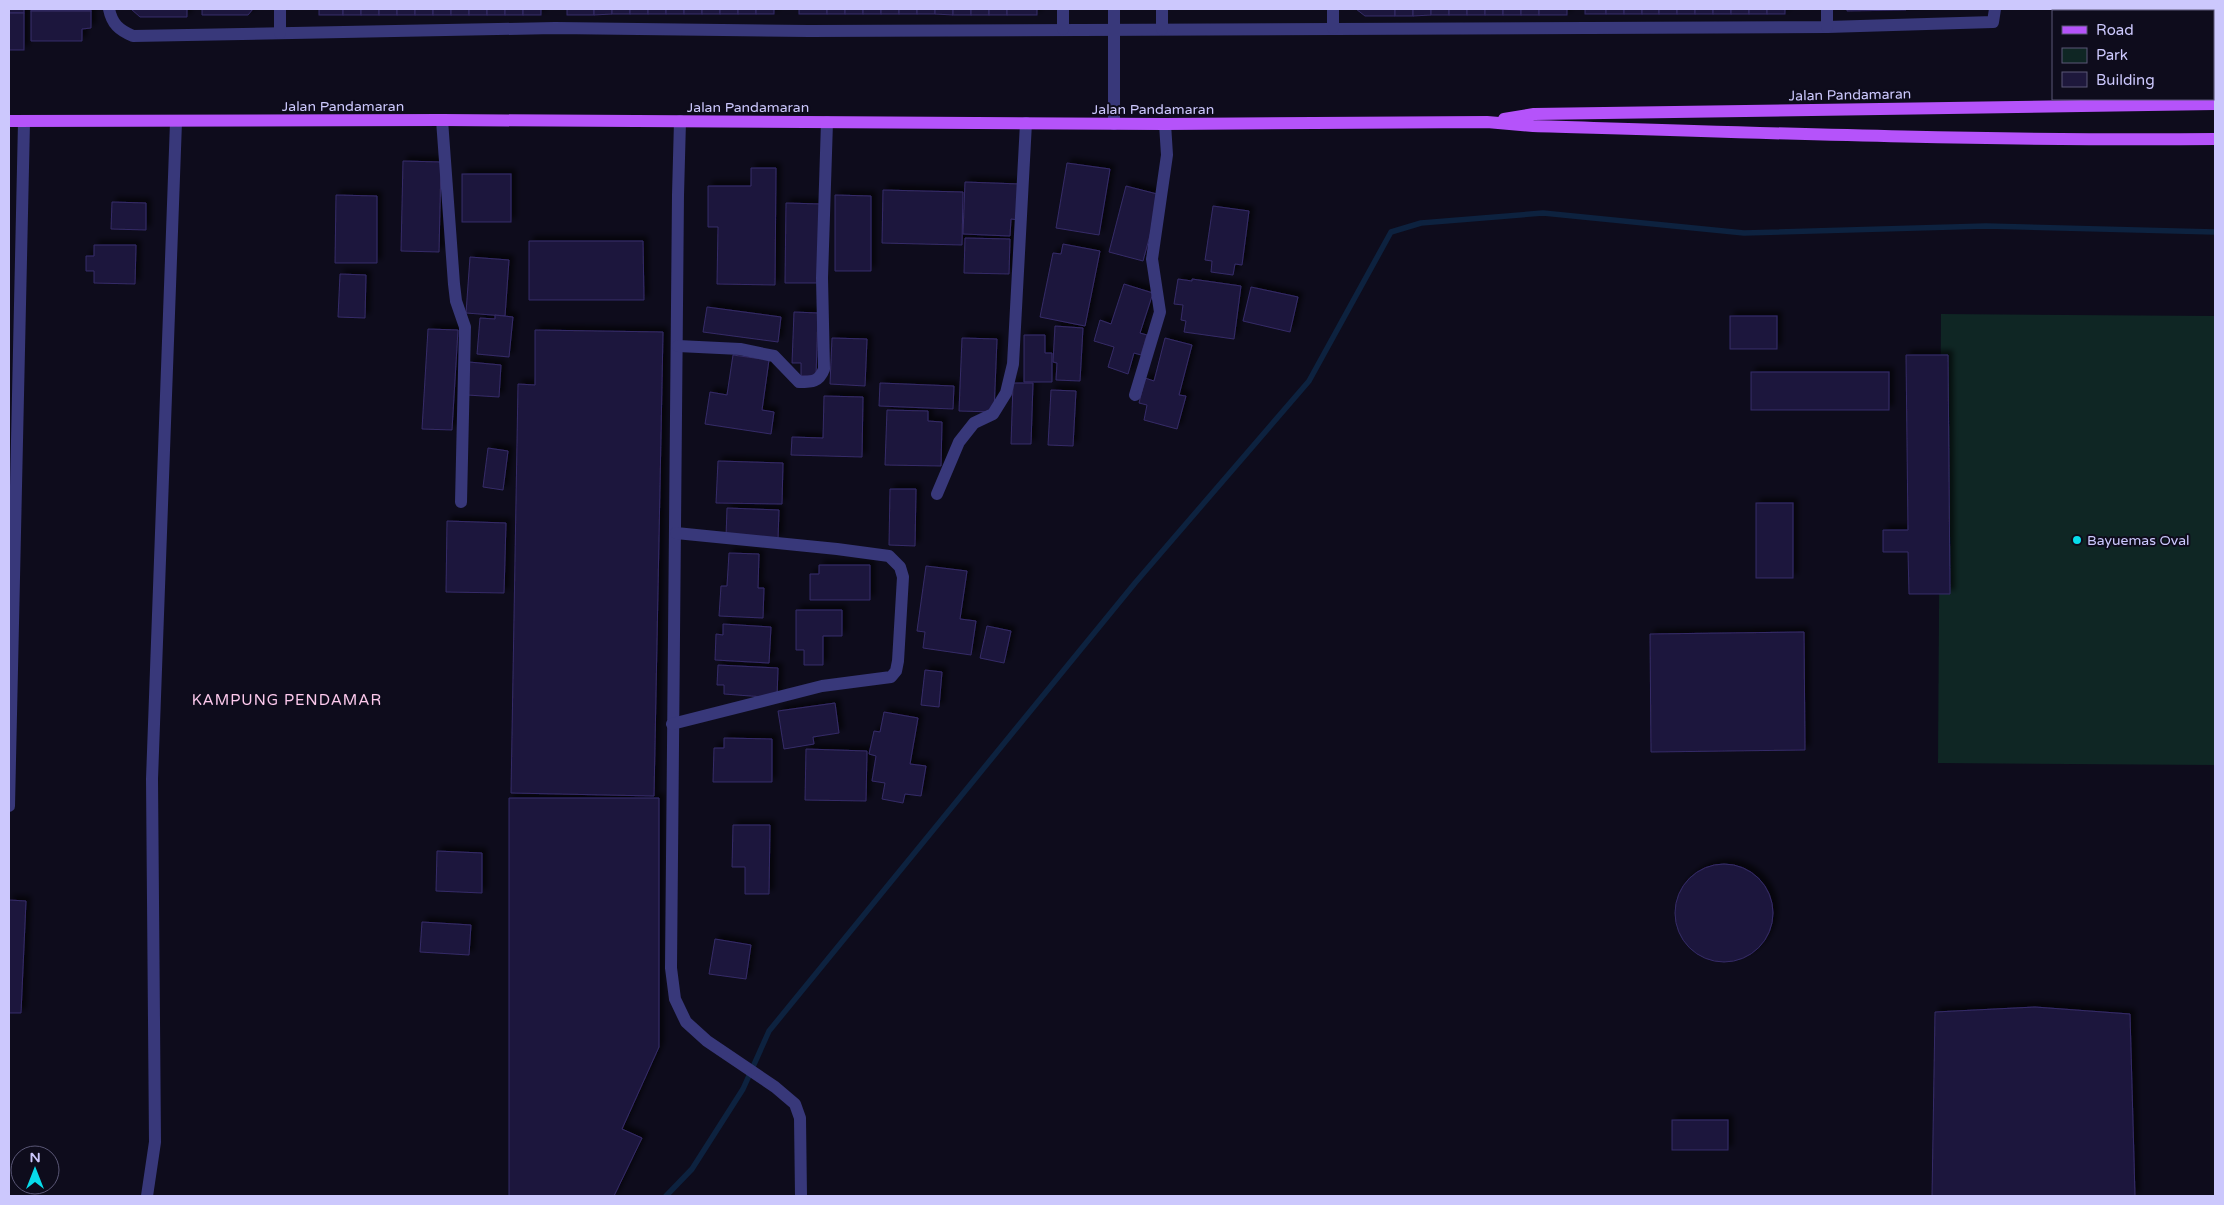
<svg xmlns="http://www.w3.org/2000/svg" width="2224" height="1205" font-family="'Varela Round',sans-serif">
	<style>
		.green { fill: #0f2624 }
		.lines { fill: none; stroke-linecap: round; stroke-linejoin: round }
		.stream { stroke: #0d223f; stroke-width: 5.5 }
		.building { fill: #1e183c; stroke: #352b68; filter: url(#shadow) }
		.minor { stroke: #38387a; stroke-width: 12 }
		.major { stroke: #b553fa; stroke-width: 12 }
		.poi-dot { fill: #07dceb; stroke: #0e0c1c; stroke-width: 2 }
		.labels { text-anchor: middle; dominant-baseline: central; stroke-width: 4; stroke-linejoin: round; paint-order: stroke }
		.street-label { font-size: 14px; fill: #ccc8fd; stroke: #0e0c1c }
		.poi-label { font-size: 14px; fill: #ccc8fd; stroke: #0e0c1c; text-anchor: start }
		.neighbourhood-label { font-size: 15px; letter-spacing: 1px; fill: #fdcaed; stroke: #0e0c1c }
	</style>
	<defs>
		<filter id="shadow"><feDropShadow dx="4.5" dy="-4.5" stdDeviation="2.5" flood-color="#0009"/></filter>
	</defs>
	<rect width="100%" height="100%" fill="#0e0c1c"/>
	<path class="green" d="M 1941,314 L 2215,316 L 2215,765 L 1938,763 Z"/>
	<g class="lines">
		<path class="stream" d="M 666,1196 L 692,1169 L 743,1089 L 769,1031 L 1135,583 L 1309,381 L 1391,232 L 1421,223 L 1543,213 L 1744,233 L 1986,226 L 2215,232"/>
	</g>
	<g class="building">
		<rect x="9" y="9" width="15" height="4"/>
		<rect x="31" y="9" width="60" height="2"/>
		<path d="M 131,9 L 187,9 L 187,17 L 140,17 Z"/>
		<path d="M 202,9 L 253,9 L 248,15 L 202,15 Z"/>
		<rect x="319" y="9" width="24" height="6"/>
		<rect x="343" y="9" width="18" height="6"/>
		<rect x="361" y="9" width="18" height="6"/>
		<rect x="379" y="9" width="18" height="6"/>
		<rect x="397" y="9" width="18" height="6"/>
		<rect x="415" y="9" width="18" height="6"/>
		<rect x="433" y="9" width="18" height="6"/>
		<rect x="451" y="9" width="18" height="6"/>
		<rect x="469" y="9" width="18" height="6"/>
		<rect x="487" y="9" width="18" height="6"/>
		<rect x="505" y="9" width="18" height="6"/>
		<rect x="523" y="9" width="18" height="6"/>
		<rect x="567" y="9" width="27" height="6"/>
		<path d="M 594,9 L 612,9 L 612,14 L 594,15 Z"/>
		<rect x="612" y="9" width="18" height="5"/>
		<rect x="630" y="9" width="18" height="5"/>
		<rect x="648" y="9" width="18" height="5"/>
		<rect x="666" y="9" width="18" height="5"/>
		<rect x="684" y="9" width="18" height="5"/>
		<rect x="702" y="9" width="18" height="5"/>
		<rect x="720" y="9" width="18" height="5"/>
		<rect x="738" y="9" width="18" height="5"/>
		<rect x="756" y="9" width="18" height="5"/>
		<rect x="799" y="9" width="28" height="5"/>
		<rect x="827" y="9" width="18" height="5"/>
		<rect x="845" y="9" width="18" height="5"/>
		<rect x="863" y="9" width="18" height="5"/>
		<rect x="881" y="9" width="18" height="5"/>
		<rect x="899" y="9" width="18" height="5"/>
		<rect x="917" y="9" width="18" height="5"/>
		<path d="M 935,9 L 953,9 L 953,15 L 935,14 Z"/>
		<rect x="953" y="9" width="18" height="6"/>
		<rect x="971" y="9" width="18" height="6"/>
		<rect x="989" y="9" width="18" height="6"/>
		<rect x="1007" y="9" width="30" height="6"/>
		<path d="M 1356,9 L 1395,9 L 1395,16 L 1365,16 Z"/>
		<rect x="1395" y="9" width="18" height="7"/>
		<path d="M 1413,9 L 1431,9 L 1431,15 L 1413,16 Z"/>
		<rect x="1431" y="9" width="18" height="6"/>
		<rect x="1449" y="9" width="18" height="6"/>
		<rect x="1467" y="9" width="18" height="6"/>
		<rect x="1485" y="9" width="18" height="6"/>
		<rect x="1503" y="9" width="18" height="6"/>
		<rect x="1521" y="9" width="18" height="6"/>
		<rect x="1539" y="9" width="28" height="6"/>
		<rect x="1585" y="9" width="21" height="5"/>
		<rect x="1606" y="9" width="18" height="5"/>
		<rect x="1624" y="9" width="18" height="5"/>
		<rect x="1642" y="9" width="17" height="5"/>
		<rect x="1659" y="9" width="18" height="5"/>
		<rect x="1677" y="9" width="18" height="5"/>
		<rect x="1695" y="9" width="18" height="5"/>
		<rect x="1713" y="9" width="18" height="5"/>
		<rect x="1731" y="9" width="18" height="5"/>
		<rect x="1749" y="9" width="18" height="5"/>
		<rect x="1767" y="9" width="18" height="5"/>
		<path d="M 1847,9 L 1906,9 L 1906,10 L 1847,11 Z"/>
		<rect x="2058" y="9" width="16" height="2"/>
		<path d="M 31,11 L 91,11 L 91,28 L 82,29 L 82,41 L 31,41 Z"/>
		<rect x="9" y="13" width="15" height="37"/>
		<path d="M 403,161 L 441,162 L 439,252 L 401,251 Z"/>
		<path d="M 1067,163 L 1110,169 L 1099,235 L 1056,228 Z"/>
		<path d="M 751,168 L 776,168 L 775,285 L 717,284 L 718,227 L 708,227 L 708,186 L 751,186 Z"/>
		<rect x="462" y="174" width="49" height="48"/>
		<path d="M 965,182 L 1020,184 L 1019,220 L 1011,219 L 1010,236 L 963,234 Z"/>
		<path d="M 1126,186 L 1161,195 L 1143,261 L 1109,252 Z"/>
		<path d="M 883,190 L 963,192 L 962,245 L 882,243 Z"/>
		<path d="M 336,195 L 377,196 L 377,263 L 335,263 Z"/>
		<path d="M 835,195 L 871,196 L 871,271 L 835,271 Z"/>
		<path d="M 112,202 L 146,203 L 146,230 L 111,229 Z"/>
		<path d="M 786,203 L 821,204 L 819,283 L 785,283 Z"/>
		<path d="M 1213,206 L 1249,211 L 1242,265 L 1235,264 L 1233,275 L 1211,272 L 1212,261 L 1205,260 Z"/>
		<path d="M 965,238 L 1010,239 L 1009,274 L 964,273 Z"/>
		<path d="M 529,241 L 643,241 L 644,300 L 529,300 Z"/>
		<path d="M 1063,244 L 1100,251 L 1085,326 L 1040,317 L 1053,253 L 1061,254 Z"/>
		<path d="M 94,245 L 136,245 L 135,284 L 94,283 L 94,271 L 86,271 L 86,256 L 94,256 Z"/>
		<path d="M 470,257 L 509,260 L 505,316 L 466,313 Z"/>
		<path d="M 340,274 L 366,275 L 365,318 L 338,317 Z"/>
		<path d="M 1178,279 L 1192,281 L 1192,279 L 1241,286 L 1234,339 L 1184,332 L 1186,321 L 1181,320 L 1183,305 L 1174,304 Z"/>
		<path d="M 1124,284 L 1153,293 L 1140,333 L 1147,335 L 1141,355 L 1134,353 L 1128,374 L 1108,367 L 1114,347 L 1094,341 L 1100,320 L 1111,324 Z"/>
		<path d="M 1251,287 L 1298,297 L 1290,332 L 1243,321 Z"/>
		<path d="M 707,307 L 781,317 L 778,342 L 703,332 Z"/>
		<path d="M 794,312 L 818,313 L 816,376 L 801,376 L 801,363 L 792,363 Z"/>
		<path d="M 495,315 L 513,317 L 509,357 L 477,354 L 480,318 L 495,319 Z"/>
		<rect x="1730" y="316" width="47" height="33"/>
		<path d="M 1055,326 L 1083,328 L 1080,381 L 1056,380 L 1057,363 L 1053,362 Z"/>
		<path d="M 428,329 L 458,330 L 452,430 L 422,429 Z"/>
		<path d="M 535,330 L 663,332 L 654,796 L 511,793 L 518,384 L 535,385 Z"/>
		<path d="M 1024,335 L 1045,335 L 1045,353 L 1052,353 L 1052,382 L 1024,382 Z"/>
		<path d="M 832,338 L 867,339 L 865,386 L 830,384 Z"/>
		<path d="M 962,338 L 997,339 L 994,412 L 959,411 Z"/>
		<path d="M 1165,338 L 1192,345 L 1179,395 L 1186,396 L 1177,429 L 1144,420 L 1147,405 L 1139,403 L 1145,378 L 1154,381 Z"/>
		<path d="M 733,355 L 769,360 L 762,410 L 774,412 L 771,434 L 705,424 L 710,392 L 727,395 Z"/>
		<path d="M 1906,355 L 1948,355 L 1950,594 L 1909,594 L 1908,552 L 1883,552 L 1883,530 L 1908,530 Z"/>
		<path d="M 469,362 L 501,365 L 499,397 L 467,395 Z"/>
		<rect x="1751" y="372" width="138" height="38"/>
		<path d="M 880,383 L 954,386 L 953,409 L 879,406 Z"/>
		<path d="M 1013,383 L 1033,383 L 1031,444 L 1011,444 Z"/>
		<path d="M 1051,390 L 1076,391 L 1073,446 L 1048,445 Z"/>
		<path d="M 824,396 L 863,397 L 862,457 L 791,455 L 792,437 L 823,438 Z"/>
		<path d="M 887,410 L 928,411 L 928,421 L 942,422 L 941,466 L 885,465 Z"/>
		<path d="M 488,448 L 508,451 L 503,490 L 483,487 Z"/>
		<path d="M 718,461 L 783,463 L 782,504 L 716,503 Z"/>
		<path d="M 890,489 L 916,489 L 915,546 L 889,545 Z"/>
		<rect x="1756" y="503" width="37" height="75"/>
		<path d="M 727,508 L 779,510 L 778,539 L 726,537 Z"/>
		<path d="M 447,521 L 506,523 L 504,593 L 446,592 Z"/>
		<path d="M 729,553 L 759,554 L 758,588 L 764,588 L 763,618 L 719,616 L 721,586 L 727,586 Z"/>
		<path d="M 819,565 L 870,565 L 870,600 L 810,600 L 810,574 L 819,574 Z"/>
		<path d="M 926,566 L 967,571 L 960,619 L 976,621 L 971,655 L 923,648 L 925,632 L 917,631 Z"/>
		<path d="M 796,610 L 842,610 L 842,636 L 823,636 L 823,665 L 804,665 L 804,650 L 796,650 Z"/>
		<path d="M 723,624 L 771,627 L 769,663 L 715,660 L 716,634 L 723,635 Z"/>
		<path d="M 987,626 L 1011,631 L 1004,663 L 980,658 Z"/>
		<path d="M 1804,632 L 1805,750 L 1651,752 L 1650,634 Z"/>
		<path d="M 718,665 L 778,668 L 777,698 L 724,694 L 724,685 L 717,685 Z"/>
		<path d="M 925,670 L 942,672 L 939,707 L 921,705 Z"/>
		<path d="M 835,703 L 839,733 L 813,737 L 814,744 L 784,749 L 778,711 Z"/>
		<path d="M 884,712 L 918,718 L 910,764 L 926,766 L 921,796 L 905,794 L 903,803 L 882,799 L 885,783 L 872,781 L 876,756 L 869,754 L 874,731 L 880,732 Z"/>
		<path d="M 724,738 L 772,739 L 772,782 L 713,782 L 714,748 L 724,748 Z"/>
		<path d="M 806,749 L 867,751 L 866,801 L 805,800 Z"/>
		<path d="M 509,798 L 659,798 L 659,1047 L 622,1129 L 642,1138 L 614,1196 L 509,1196 Z"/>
		<path d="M 733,825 L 770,825 L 769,894 L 745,894 L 745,867 L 732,867 Z"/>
		<path d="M 437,851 L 482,853 L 482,893 L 436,891 Z"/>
		<circle cx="1724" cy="913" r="49"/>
		<path d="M 9,900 L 26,901 L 21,1013 L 9,1013 Z"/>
		<path d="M 422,922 L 471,925 L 469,955 L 420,952 Z"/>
		<path d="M 715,939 L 751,945 L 746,979 L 709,974 Z"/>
		<path d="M 2035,1007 L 2130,1014 L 2135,1196 L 1932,1196 L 1935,1012 Z"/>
		<rect x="1672" y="1120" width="56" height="30"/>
	</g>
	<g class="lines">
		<g class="minor">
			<path d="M 109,9 C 112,24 119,30 133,36 L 555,28 L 809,31 L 1827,27 L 1993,22 L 1995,9"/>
			<path d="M 280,9 L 280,33"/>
			<path d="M 1063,9 L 1063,29"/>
			<path d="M 1333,9 L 1333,28"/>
			<path d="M 1827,9 L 1827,27"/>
			<path d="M 1162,29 L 1162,9"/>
			<path d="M 442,120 L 454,284 L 456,301 L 465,327 L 461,502"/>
			<path d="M 680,121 L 678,195 L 671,968 L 675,999 L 686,1022 L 707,1041 L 775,1087 L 795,1104 L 800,1118 L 801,1196"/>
			<path d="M 1114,124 L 1114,9"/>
			<path d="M 678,346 L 740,349 L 774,356 L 799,382 C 812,382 819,382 824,369 L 822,278 L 827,122"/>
			<path d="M 1135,395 L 1160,312 L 1152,259 L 1167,155 L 1165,124"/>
			<path d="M 937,494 L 959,442 L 974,423 L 993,414 L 1006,393 L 1013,364 L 1026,123"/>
			<path d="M 672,724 L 822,686 L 891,677 L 896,671 L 898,661 L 903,577 L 900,567 L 889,556 L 837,549 L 676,533"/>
			<path d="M 9,806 L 24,122"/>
			<path d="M 147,1196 L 155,1142 L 152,779 L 176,122"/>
		</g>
		<g class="major">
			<path d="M 1504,119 L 1534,114 L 2215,104"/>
			<path d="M 9,121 L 442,120 L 1165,124 L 1487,122 L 1533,126 C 1760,133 1988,141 2215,139"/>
		</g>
	</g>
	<circle class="poi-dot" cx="2077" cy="540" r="5"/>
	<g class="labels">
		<g class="street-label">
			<text transform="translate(1850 95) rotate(-1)">Jalan Pandamaran</text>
			<text x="343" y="106">Jalan Pandamaran</text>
			<text x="748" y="107">Jalan Pandamaran</text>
			<text x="1153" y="109">Jalan Pandamaran</text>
		</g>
		<g class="poi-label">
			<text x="2087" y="540">Bayuemas Oval</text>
		</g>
		<g class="neighbourhood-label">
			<text x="287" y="700">KAMPUNG PENDAMAR</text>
		</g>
	</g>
	<rect width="2224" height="1205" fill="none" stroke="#ccc8fd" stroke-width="20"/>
	<rect x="2052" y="10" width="162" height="90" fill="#0e0c1c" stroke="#5a5776"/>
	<rect x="2062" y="26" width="25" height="8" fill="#b553fa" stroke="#5a5776"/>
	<text x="2096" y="35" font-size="15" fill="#ccc8fd">Road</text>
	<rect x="2062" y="48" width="25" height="15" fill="#0f2624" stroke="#5a5776"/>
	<text x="2096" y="60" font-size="15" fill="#ccc8fd">Park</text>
	<rect x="2062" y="72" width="25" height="15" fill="#1e183c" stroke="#5a5776"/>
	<text x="2096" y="85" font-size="15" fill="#ccc8fd">Building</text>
	<g transform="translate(35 1170)"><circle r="24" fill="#0e0c1c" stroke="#5a5776"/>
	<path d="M0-4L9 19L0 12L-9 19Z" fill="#07dceb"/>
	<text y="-8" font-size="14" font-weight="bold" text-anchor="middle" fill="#ccc8fd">N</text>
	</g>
</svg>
